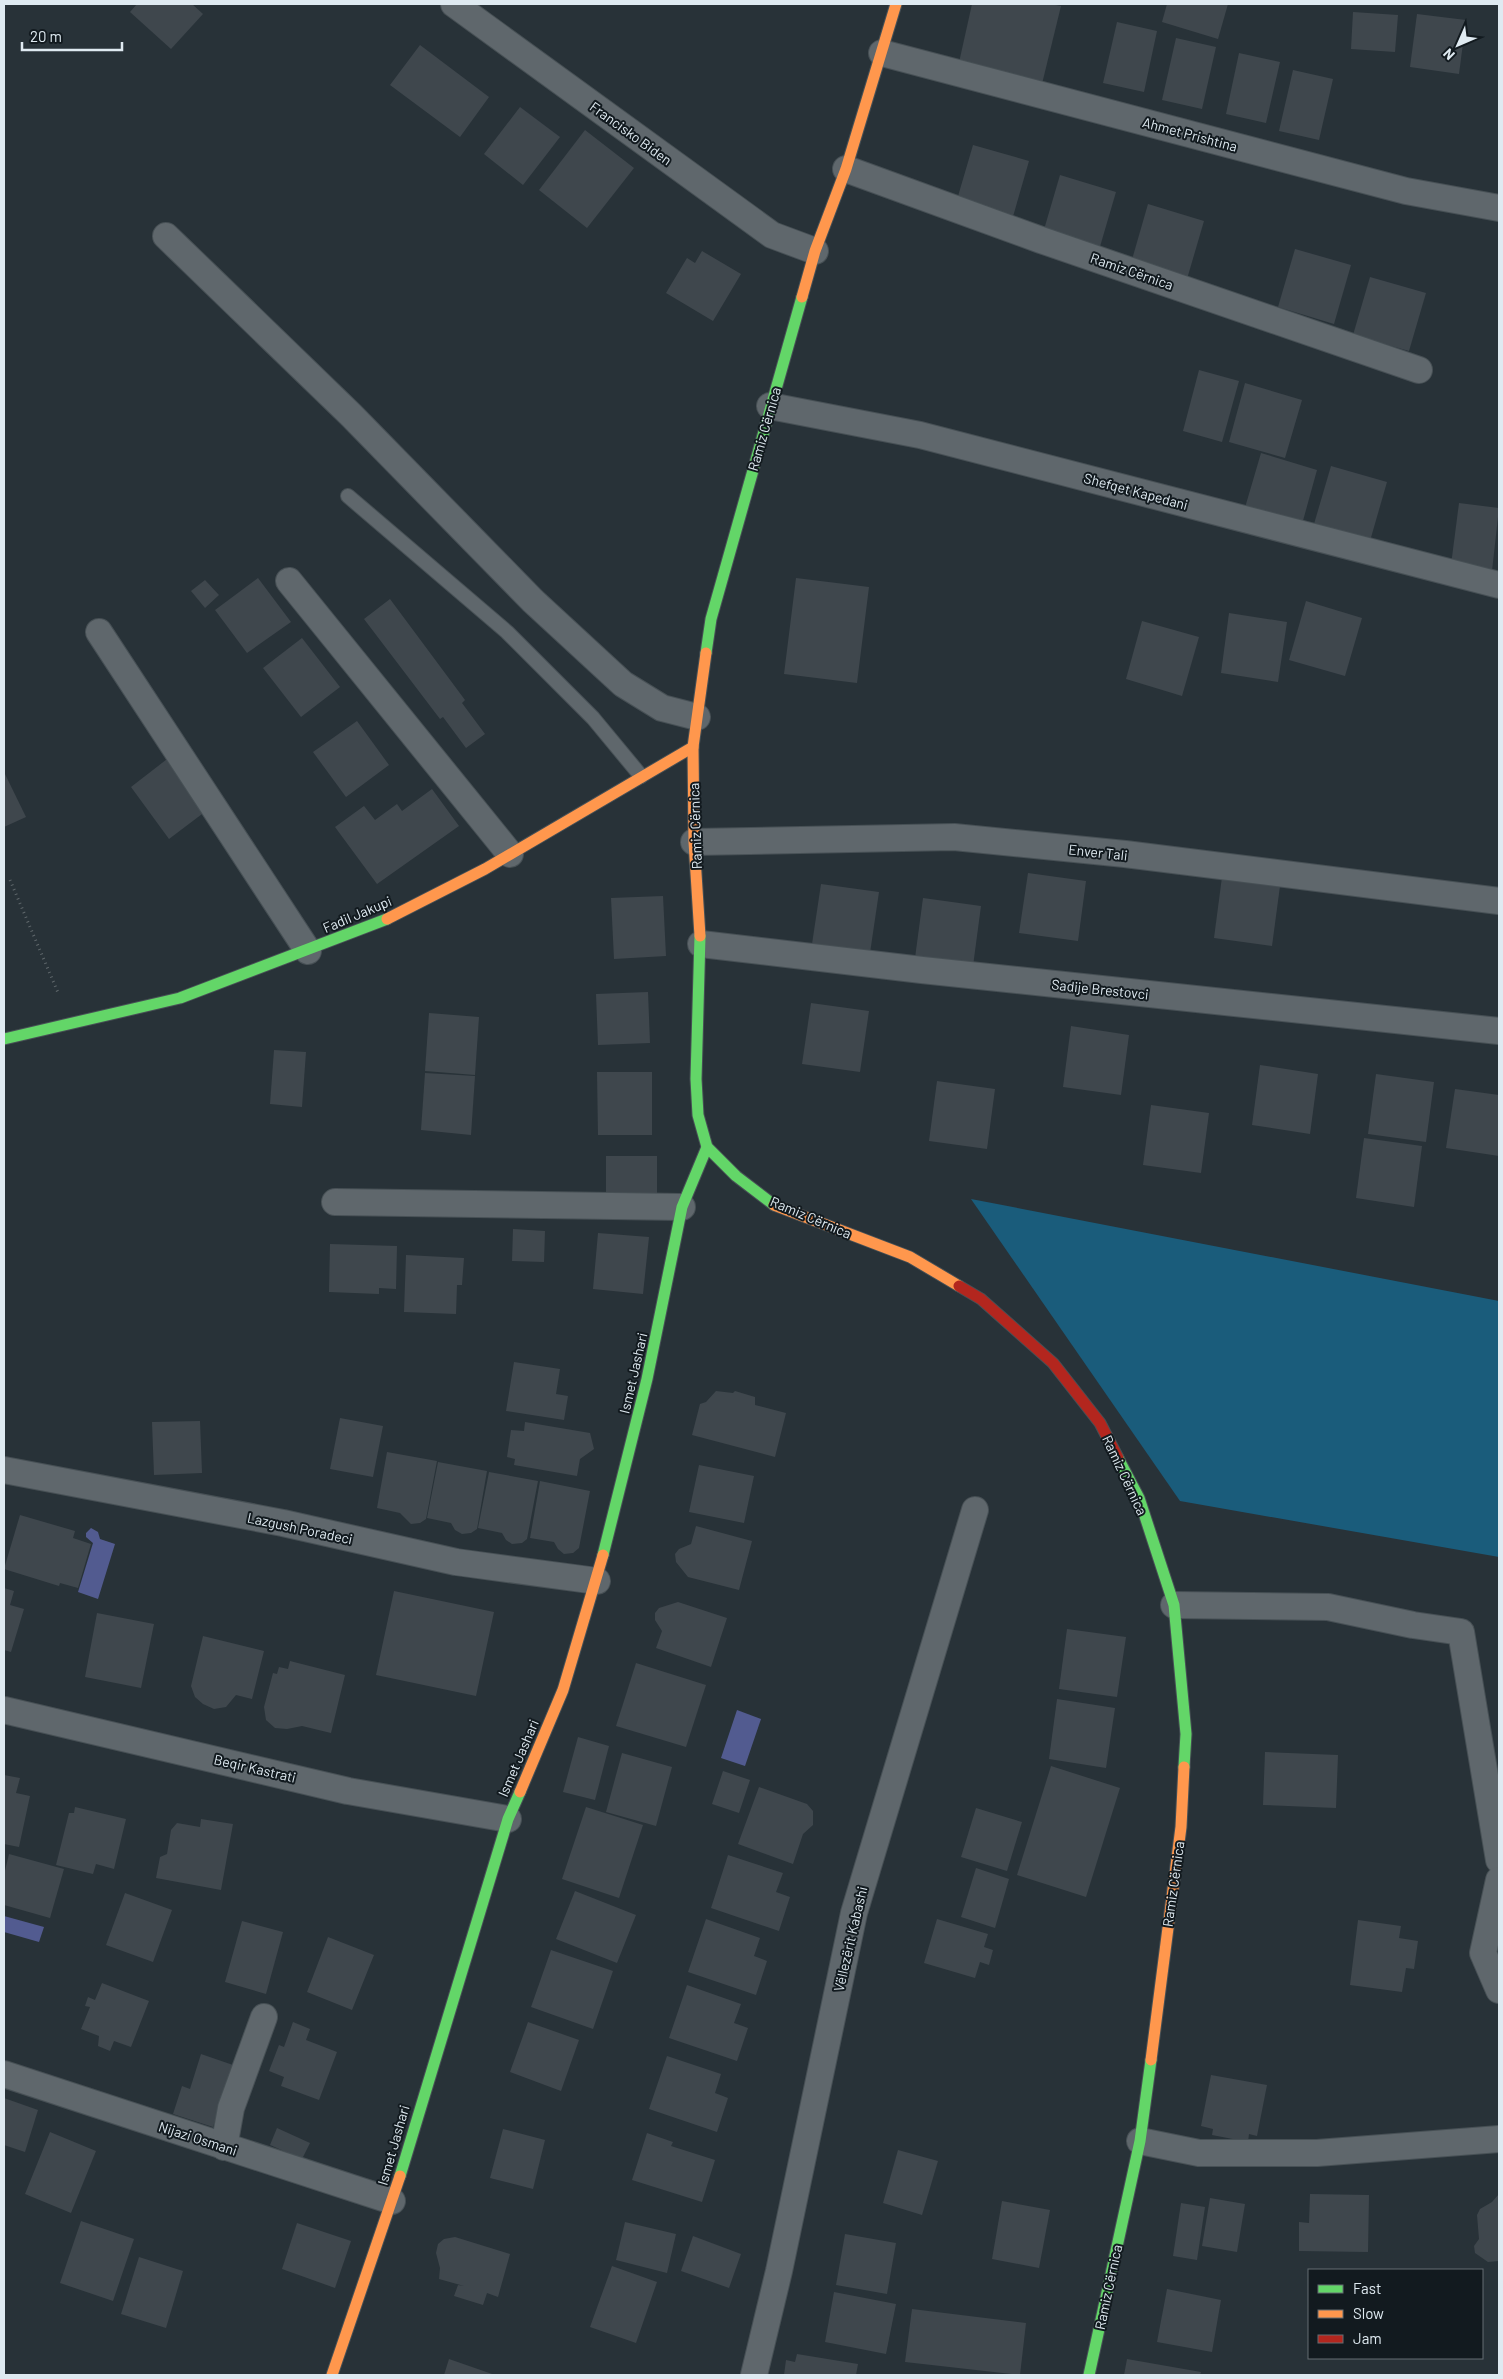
<svg xmlns="http://www.w3.org/2000/svg" width="1503" height="2379" font-family="Barlow,sans-serif">
	<style>
		.green { fill: #1a5c7b }
		.water { fill: #525b90 }
		.building { fill: #3f474d }
		.lines { fill: none; stroke-linecap: round; stroke-linejoin: round }
		.lane-casing { stroke: #475055; stroke-width: 16 }
		.street-casing { stroke: #475055; stroke-width: 28 }
		.fast-casing { stroke: #475055; stroke-width: 13 }
		.slow-casing { stroke: #475055; stroke-width: 13 }
		.jam-casing { stroke: #475055; stroke-width: 13 }
		.path { stroke: #60686c; stroke-width: 3; stroke-dasharray: 1 4; stroke-linecap: butt }
		.lane { stroke: #5f676c; stroke-width: 14 }
		.street { stroke: #5f676c; stroke-width: 26 }
		.fast { stroke: #63d668; stroke-width: 11 }
		.slow { stroke: #ff974d; stroke-width: 11 }
		.jam { stroke: #b3261e; stroke-width: 11 }
		.labels { text-anchor: middle; dominant-baseline: central; stroke-width: 4; stroke-linejoin: round; paint-order: stroke }
		.street-label { font-size: 14px; fill: #dfeaf1; stroke: #121a1f }
	</style>
	<rect width="100%" height="100%" fill="#283238"/>
	<path class="green" d="M 971,1199 L 1499,1301 L 1499,1557 L 1180,1501 Z"/>
	<g class="water">
		<path d="M 91,1528 L 98,1532 L 100,1539 L 115,1544 L 98,1599 L 78,1592 L 93,1543 L 86,1537 L 86,1533 Z"/>
		<path d="M 737,1710 L 761,1719 L 745,1766 L 721,1758 Z"/>
		<path d="M 4,1916 L 44,1927 L 39,1942 L 4,1932 Z"/>
	</g>
	<g class="building">
		<path d="M 137,4 L 192,4 L 203,14 L 171,49 L 130,12 Z"/>
		<path d="M 972,4 L 1050,4 L 1061,6 L 1041,88 L 958,67 Z"/>
		<path d="M 1167,4 L 1228,4 L 1218,39 L 1162,22 Z"/>
		<path d="M 1353,12 L 1398,15 L 1395,52 L 1351,49 Z"/>
		<path d="M 1417,14 L 1466,20 L 1459,74 L 1410,67 Z"/>
		<path d="M 1117,22 L 1157,31 L 1144,92 L 1103,83 Z"/>
		<path d="M 1176,38 L 1216,47 L 1202,109 L 1162,100 Z"/>
		<path d="M 420,45 L 489,97 L 460,137 L 390,85 Z"/>
		<path d="M 1239,53 L 1280,62 L 1266,123 L 1226,114 Z"/>
		<path d="M 1293,70 L 1333,79 L 1319,140 L 1279,131 Z"/>
		<path d="M 520,107 L 560,137 L 523,185 L 484,154 Z"/>
		<path d="M 585,130 L 634,168 L 587,228 L 539,190 Z"/>
		<path d="M 973,145 L 1029,161 L 1012,220 L 956,203 Z"/>
		<path d="M 1060,175 L 1116,192 L 1099,250 L 1043,233 Z"/>
		<path d="M 1148,204 L 1204,221 L 1187,279 L 1131,263 Z"/>
		<path d="M 1295,249 L 1351,265 L 1334,324 L 1278,307 Z"/>
		<path d="M 702,251 L 741,274 L 713,321 L 666,293 L 687,258 L 695,263 Z"/>
		<path d="M 1370,277 L 1426,293 L 1409,351 L 1353,335 Z"/>
		<path d="M 1199,370 L 1239,381 L 1222,442 L 1183,431 Z"/>
		<path d="M 1245,383 L 1302,400 L 1285,458 L 1229,442 Z"/>
		<path d="M 1261,453 L 1317,470 L 1301,528 L 1244,511 Z"/>
		<path d="M 1331,466 L 1387,482 L 1370,541 L 1314,524 Z"/>
		<path d="M 1459,503 L 1499,508 L 1492,571 L 1451,565 Z"/>
		<path d="M 258,578 L 291,622 L 247,653 L 215,610 Z"/>
		<path d="M 796,578 L 869,587 L 857,683 L 784,674 Z"/>
		<path d="M 205,580 L 219,595 L 205,608 L 191,591 Z"/>
		<path d="M 390,599 L 465,700 L 462,703 L 485,734 L 466,748 L 443,717 L 440,719 L 364,619 Z"/>
		<path d="M 1306,601 L 1362,618 L 1345,676 L 1289,660 Z"/>
		<path d="M 1229,613 L 1287,622 L 1278,682 L 1221,673 Z"/>
		<path d="M 1142,621 L 1199,637 L 1182,696 L 1126,679 Z"/>
		<path d="M 302,638 L 340,687 L 301,717 L 263,668 Z"/>
		<path d="M 357,721 L 389,765 L 346,797 L 313,752 Z"/>
		<path d="M 171,756 L 210,808 L 169,839 L 131,787 Z"/>
		<path d="M 4,772 L 26,817 L 4,827 Z"/>
		<path d="M 432,789 L 459,826 L 377,884 L 335,827 L 364,806 L 375,820 L 397,804 L 402,811 Z"/>
		<path d="M 1028,873 L 1086,881 L 1078,941 L 1019,933 Z"/>
		<path d="M 1222,877 L 1280,886 L 1272,946 L 1214,938 Z"/>
		<path d="M 821,884 L 879,892 L 870,953 L 812,944 Z"/>
		<path d="M 663,896 L 666,956 L 614,959 L 611,898 Z"/>
		<path d="M 923,898 L 981,906 L 973,966 L 915,958 Z"/>
		<path d="M 648,992 L 650,1043 L 598,1045 L 596,994 Z"/>
		<path d="M 811,1003 L 869,1011 L 860,1072 L 802,1064 Z"/>
		<path d="M 429,1013 L 479,1017 L 475,1075 L 425,1071 Z"/>
		<path d="M 1071,1026 L 1129,1035 L 1121,1095 L 1063,1087 Z"/>
		<path d="M 274,1050 L 306,1052 L 302,1107 L 270,1104 Z"/>
		<path d="M 1260,1065 L 1318,1074 L 1310,1134 L 1252,1125 Z"/>
		<path d="M 597,1072 L 652,1072 L 652,1135 L 598,1135 Z"/>
		<path d="M 425,1073 L 475,1076 L 471,1135 L 421,1130 Z"/>
		<path d="M 1376,1074 L 1434,1082 L 1426,1142 L 1368,1134 Z"/>
		<path d="M 937,1081 L 995,1089 L 987,1149 L 929,1141 Z"/>
		<path d="M 1455,1089 L 1499,1095 L 1499,1156 L 1446,1148 Z"/>
		<path d="M 1151,1105 L 1209,1113 L 1201,1173 L 1143,1165 Z"/>
		<path d="M 1364,1138 L 1422,1146 L 1414,1207 L 1356,1198 Z"/>
		<rect x="606" y="1156" width="51" height="48"/>
		<path d="M 513,1229 L 545,1231 L 544,1262 L 512,1261 Z"/>
		<path d="M 598,1233 L 649,1237 L 643,1294 L 593,1289 Z"/>
		<path d="M 330,1244 L 397,1246 L 396,1289 L 379,1288 L 379,1294 L 329,1292 Z"/>
		<path d="M 406,1255 L 464,1258 L 462,1285 L 457,1285 L 456,1314 L 404,1312 Z"/>
		<path d="M 514,1362 L 560,1369 L 556,1394 L 568,1396 L 564,1420 L 506,1411 Z"/>
		<path d="M 716,1391 L 733,1393 L 735,1391 L 755,1397 L 755,1405 L 786,1413 L 775,1457 L 692,1435 L 700,1404 L 706,1402 Z"/>
		<path d="M 340,1418 L 383,1426 L 373,1477 L 330,1469 Z"/>
		<path d="M 200,1421 L 202,1473 L 154,1475 L 152,1422 Z"/>
		<path d="M 525,1422 L 590,1433 L 594,1449 L 580,1459 L 577,1476 L 514,1465 L 515,1459 L 507,1457 L 511,1430 L 524,1431 Z"/>
		<path d="M 387,1452 L 437,1461 L 426,1519 L 420,1523 L 411,1524 L 400,1513 L 377,1508 Z"/>
		<path d="M 438,1462 L 487,1471 L 477,1529 L 471,1533 L 462,1534 L 455,1530 L 451,1523 L 427,1518 Z"/>
		<path d="M 699,1465 L 754,1476 L 744,1523 L 689,1512 Z"/>
		<path d="M 489,1472 L 538,1481 L 527,1539 L 522,1543 L 512,1544 L 506,1540 L 502,1533 L 478,1528 Z"/>
		<path d="M 540,1481 L 590,1491 L 579,1548 L 573,1553 L 564,1554 L 558,1549 L 554,1542 L 530,1538 Z"/>
		<path d="M 20,1515 L 75,1531 L 73,1538 L 91,1544 L 78,1588 L 60,1583 L 59,1586 L 4,1569 Z"/>
		<path d="M 696,1526 L 752,1541 L 739,1590 L 688,1577 L 676,1562 L 675,1554 L 679,1549 L 691,1544 Z"/>
		<path d="M 4,1588 L 14,1591 L 10,1605 L 24,1609 L 11,1652 L 4,1650 Z"/>
		<path d="M 394,1591 L 494,1612 L 476,1696 L 376,1675 Z"/>
		<path d="M 678,1602 L 727,1618 L 711,1667 L 656,1648 L 662,1631 L 655,1620 L 655,1613 L 659,1608 Z"/>
		<path d="M 97,1613 L 154,1624 L 141,1688 L 85,1677 Z"/>
		<path d="M 1067,1629 L 1126,1637 L 1117,1697 L 1059,1689 Z"/>
		<path d="M 203,1636 L 264,1651 L 252,1699 L 236,1695 L 226,1707 L 214,1709 L 203,1704 L 195,1697 L 191,1686 Z"/>
		<path d="M 290,1661 L 345,1675 L 331,1733 L 302,1726 L 287,1729 L 275,1728 L 266,1720 L 264,1707 L 273,1673 L 277,1674 L 279,1667 L 288,1669 Z"/>
		<path d="M 636,1663 L 706,1685 L 686,1747 L 616,1726 Z"/>
		<path d="M 1057,1699 L 1115,1708 L 1106,1768 L 1049,1759 Z"/>
		<path d="M 578,1737 L 609,1746 L 595,1800 L 563,1792 Z"/>
		<path d="M 1265,1752 L 1338,1755 L 1336,1808 L 1263,1805 Z"/>
		<path d="M 622,1753 L 672,1767 L 656,1826 L 606,1812 Z"/>
		<path d="M 1051,1766 L 1120,1788 L 1086,1897 L 1017,1875 Z"/>
		<path d="M 723,1771 L 750,1780 L 739,1813 L 712,1804 Z"/>
		<path d="M 4,1775 L 20,1778 L 16,1793 L 30,1796 L 19,1847 L 4,1844 Z"/>
		<path d="M 759,1787 L 807,1804 L 813,1811 L 813,1825 L 803,1834 L 793,1864 L 738,1844 Z"/>
		<path d="M 75,1807 L 126,1819 L 114,1869 L 96,1864 L 93,1874 L 56,1865 L 69,1813 L 74,1813 Z"/>
		<path d="M 586,1807 L 643,1825 L 619,1898 L 562,1879 Z"/>
		<path d="M 976,1808 L 1022,1822 L 1007,1871 L 961,1857 Z"/>
		<path d="M 201,1819 L 233,1824 L 221,1890 L 156,1878 L 160,1857 L 167,1854 L 171,1830 L 177,1823 L 200,1827 Z"/>
		<path d="M 9,1854 L 64,1869 L 50,1918 L 4,1905 L 4,1875 Z"/>
		<path d="M 728,1855 L 783,1873 L 776,1892 L 790,1897 L 779,1931 L 711,1908 Z"/>
		<path d="M 976,1868 L 1009,1879 L 995,1928 L 961,1917 Z"/>
		<path d="M 575,1891 L 636,1915 L 617,1963 L 556,1939 Z"/>
		<path d="M 125,1893 L 172,1910 L 153,1962 L 106,1945 Z"/>
		<path d="M 706,1919 L 760,1938 L 754,1956 L 767,1961 L 756,1995 L 688,1972 Z"/>
		<path d="M 937,1919 L 988,1934 L 984,1947 L 993,1950 L 989,1965 L 980,1962 L 975,1978 L 924,1963 Z"/>
		<path d="M 1358,1920 L 1401,1926 L 1399,1938 L 1418,1941 L 1414,1969 L 1406,1968 L 1402,1992 L 1350,1985 Z"/>
		<path d="M 242,1921 L 283,1932 L 266,1994 L 225,1982 Z"/>
		<path d="M 328,1937 L 374,1955 L 352,2010 L 307,1992 Z"/>
		<path d="M 551,1950 L 613,1971 L 593,2029 L 531,2007 Z"/>
		<path d="M 102,1983 L 149,2001 L 131,2047 L 114,2041 L 110,2051 L 98,2046 L 99,2036 L 81,2029 L 90,2007 L 85,2006 L 88,1997 L 95,2000 Z"/>
		<path d="M 687,1985 L 741,2004 L 734,2023 L 748,2028 L 737,2061 L 669,2038 Z"/>
		<path d="M 293,2022 L 310,2029 L 306,2040 L 337,2052 L 319,2100 L 281,2086 L 284,2077 L 269,2071 L 279,2045 L 284,2047 Z"/>
		<path d="M 528,2022 L 579,2040 L 561,2091 L 510,2072 Z"/>
		<path d="M 201,2054 L 233,2065 L 213,2127 L 173,2114 L 182,2086 L 190,2089 Z"/>
		<path d="M 667,2056 L 721,2074 L 715,2093 L 728,2098 L 717,2132 L 649,2109 Z"/>
		<path d="M 1211,2075 L 1267,2085 L 1257,2136 L 1249,2134 L 1248,2142 L 1212,2135 L 1213,2129 L 1201,2126 Z"/>
		<path d="M 4,2098 L 38,2110 L 25,2152 L 4,2145 Z"/>
		<path d="M 277,2128 L 310,2143 L 302,2159 L 270,2145 Z"/>
		<path d="M 503,2129 L 545,2140 L 533,2189 L 490,2178 Z"/>
		<path d="M 50,2132 L 96,2151 L 71,2213 L 25,2194 Z"/>
		<path d="M 647,2133 L 673,2142 L 671,2146 L 715,2160 L 702,2202 L 632,2180 Z"/>
		<path d="M 898,2150 L 938,2161 L 922,2215 L 883,2203 Z"/>
		<path d="M 1310,2194 L 1369,2195 L 1368,2252 L 1299,2251 L 1299,2222 L 1309,2223 Z"/>
		<path d="M 1499,2194 L 1499,2261 L 1488,2262 L 1475,2253 L 1474,2246 L 1479,2239 L 1477,2215 L 1480,2209 L 1492,2202 Z"/>
		<path d="M 1210,2198 L 1245,2204 L 1237,2252 L 1202,2246 Z"/>
		<path d="M 1002,2201 L 1050,2210 L 1039,2268 L 992,2259 Z"/>
		<path d="M 1181,2203 L 1205,2207 L 1197,2260 L 1173,2256 Z"/>
		<path d="M 81,2221 L 134,2239 L 113,2301 L 60,2283 Z"/>
		<path d="M 625,2222 L 676,2234 L 667,2273 L 616,2260 Z"/>
		<path d="M 297,2223 L 351,2241 L 335,2288 L 282,2269 Z"/>
		<path d="M 845,2234 L 896,2243 L 887,2294 L 836,2285 Z"/>
		<path d="M 693,2236 L 741,2254 L 729,2288 L 681,2271 Z"/>
		<path d="M 455,2237 L 510,2254 L 498,2297 L 487,2293 L 483,2305 L 454,2296 L 458,2285 L 464,2286 L 439,2279 L 440,2268 L 436,2253 L 438,2244 L 444,2239 Z"/>
		<path d="M 139,2257 L 183,2271 L 166,2328 L 121,2314 Z"/>
		<path d="M 612,2266 L 657,2282 L 636,2343 L 590,2327 Z"/>
		<path d="M 1167,2289 L 1221,2300 L 1212,2352 L 1157,2342 Z"/>
		<path d="M 834,2292 L 896,2304 L 886,2354 L 825,2342 Z"/>
		<path d="M 912,2309 L 1026,2323 L 1020,2375 L 905,2362 Z"/>
		<path d="M 797,2354 L 858,2364 L 856,2375 L 784,2375 L 786,2360 L 795,2362 Z"/>
		<path d="M 449,2359 L 495,2375 L 444,2375 Z"/>
		<path d="M 1127,2359 L 1201,2372 L 1200,2375 L 1124,2375 Z"/>
	</g>
	<g class="lines">
		<defs>
			<path id="lane" d="M 348,496 L 507,632 L 593,718 L 641,776"/>
			<g id="street">
				<path d="M 454,4 L 772,235 L 815,251"/>
				<path d="M 882,53 L 1406,191 L 1499,208"/>
				<path d="M 846,169 L 1041,240 L 1419,370"/>
				<path d="M 166,236 L 351,415 L 533,601 L 623,684 L 662,708 L 697,717"/>
				<path d="M 770,406 L 920,435 L 1499,585"/>
				<path d="M 289,581 L 510,854"/>
				<path d="M 99,632 L 308,951"/>
				<path d="M 694,842 L 954,837 L 1125,854 L 1499,901"/>
				<path d="M 701,944 L 922,970 L 1499,1031"/>
				<path d="M 335,1202 L 682,1207"/>
				<path d="M 4,1470 L 283,1523 L 456,1562 L 597,1581"/>
				<path d="M 1174,1605 L 1328,1607 L 1413,1625 L 1461,1632 L 1499,1860"/>
				<path d="M 4,1710 L 348,1791 L 508,1819"/>
				<path d="M 1499,1880 L 1483,1953 L 1499,1990"/>
				<path d="M 4,2074 L 392,2201"/>
				<path d="M 1140,2141 L 1199,2153 L 1317,2153 L 1499,2139"/>
				<path d="M 224,2147 L 231,2108 L 264,2017"/>
				<path d="M 754,2375 L 779,2271 L 854,1913 L 975,1510"/>
			</g>
			<g id="fast">
				<path d="M 706,653 L 711,619 L 802,297"/>
				<path d="M 700,936 L 696,1079 L 698,1115 L 707,1147 L 736,1176 L 774,1205"/>
				<path d="M 4,1039 L 180,998 L 387,919"/>
				<path d="M 1118,1458 L 1139,1498 L 1174,1605 L 1186,1734 L 1184,1767"/>
				<path d="M 603,1555 L 647,1379 L 682,1207 L 707,1147"/>
				<path d="M 400,2176 L 508,1819 L 520,1792"/>
				<path d="M 1089,2375 L 1140,2141 L 1151,2060"/>
			</g>
			<g id="slow">
				<path d="M 802,297 L 815,251 L 846,169 L 896,4"/>
				<path d="M 387,919 L 485,869 L 693,747"/>
				<path d="M 700,936 L 694,842 L 693,747 L 706,653"/>
				<path d="M 774,1205 L 910,1257 L 959,1286"/>
				<path d="M 520,1792 L 563,1690 L 603,1555"/>
				<path d="M 1151,2060 L 1181,1827 L 1184,1767"/>
				<path d="M 332,2375 L 400,2176"/>
			</g>
			<path id="jam" d="M 959,1286 L 981,1299 L 1053,1363 L 1100,1423 L 1118,1458"/>
		</defs>
		<use href="#lane" class="lane-casing"/>
		<use href="#street" class="street-casing"/>
		<use href="#fast" class="fast-casing"/>
		<use href="#slow" class="slow-casing"/>
		<use href="#jam" class="jam-casing"/>
		<path class="path" d="M 10,880 L 59,995"/>
		<use href="#lane" class="lane"/>
		<use href="#street" class="street"/>
		<use href="#fast" class="fast"/>
		<use href="#slow" class="slow"/>
		<use href="#jam" class="jam"/>
	</g>
	<g class="labels">
		<g class="street-label">
			<text transform="translate(631 133) rotate(36)">Francisko Biden</text>
			<text transform="translate(1190 134) rotate(15)">Ahmet Prishtina</text>
			<text transform="translate(1132 271) rotate(19)">Ramiz Cërnica</text>
			<text transform="translate(764 429) rotate(-74)">Ramiz Cërnica</text>
			<text transform="translate(1136 491) rotate(15)">Shefqet Kapedani</text>
			<text transform="translate(695 826) rotate(-92)">Ramiz Cërnica</text>
			<text transform="translate(1098 852) rotate(6)">Enver Tali</text>
			<text transform="translate(357 914) rotate(-23)">Fadil Jakupi</text>
			<text transform="translate(1100 989) rotate(6)">Sadije Brestovci</text>
			<text transform="translate(811 1217) rotate(23)">Ramiz Cërnica</text>
			<text transform="translate(633 1373) rotate(-77)">Ismet Jashari</text>
			<text transform="translate(1125 1475) rotate(65)">Ramiz Cërnica</text>
			<text transform="translate(300 1528) rotate(12)">Lazgush Poradeci</text>
			<text transform="translate(518 1758) rotate(-67)">Ismet Jashari</text>
			<text transform="translate(255 1768) rotate(13)">Beqir Kastrati</text>
			<text transform="translate(1173 1884) rotate(-82)">Ramiz Cërnica</text>
			<text transform="translate(850 1939) rotate(-77)">Vëllezërit Kabashi</text>
			<text transform="translate(198 2138) rotate(18)">Nijazi Osmani</text>
			<text transform="translate(393 2145) rotate(-74)">Ismet Jashari</text>
			<text transform="translate(1108 2287) rotate(-78)">Ramiz Cërnica</text>
		</g>
	</g>
	<rect width="1503" height="2379" fill="none" stroke="#dfeaf1" stroke-width="10"/>
	<rect x="1308" y="2269" width="175" height="90" fill="#121a1f" stroke="#646d73"/>
	<rect x="1318" y="2285" width="25" height="8" fill="#63d668" stroke="#646d73"/>
	<text x="1353" y="2294" font-size="15" fill="#dfeaf1">Fast</text>
	<rect x="1318" y="2310" width="25" height="8" fill="#ff974d" stroke="#646d73"/>
	<text x="1353" y="2319" font-size="15" fill="#dfeaf1">Slow</text>
	<rect x="1318" y="2335" width="25" height="8" fill="#b3261e" stroke="#646d73"/>
	<text x="1353" y="2344" font-size="15" fill="#dfeaf1">Jam</text>
	<g transform="translate(1458 45) rotate(225)" stroke="#121a1f" stroke-width="4" paint-order="stroke">
	<path d="M0-4L9 19L0 12L-9 19Z" fill="#dfeaf1"/>
	<text y="-8" font-size="14" font-weight="bold" text-anchor="middle" fill="#dfeaf1">N</text>
	</g>
	<path d="M22 42v8h100v-8" fill="none" stroke="#dfeaf1" stroke-width="2.5"/>
	<text x="30" y="42" font-size="15" fill="#dfeaf1" stroke="#121a1f" stroke-width="4" paint-order="stroke">20 m</text>
</svg>
